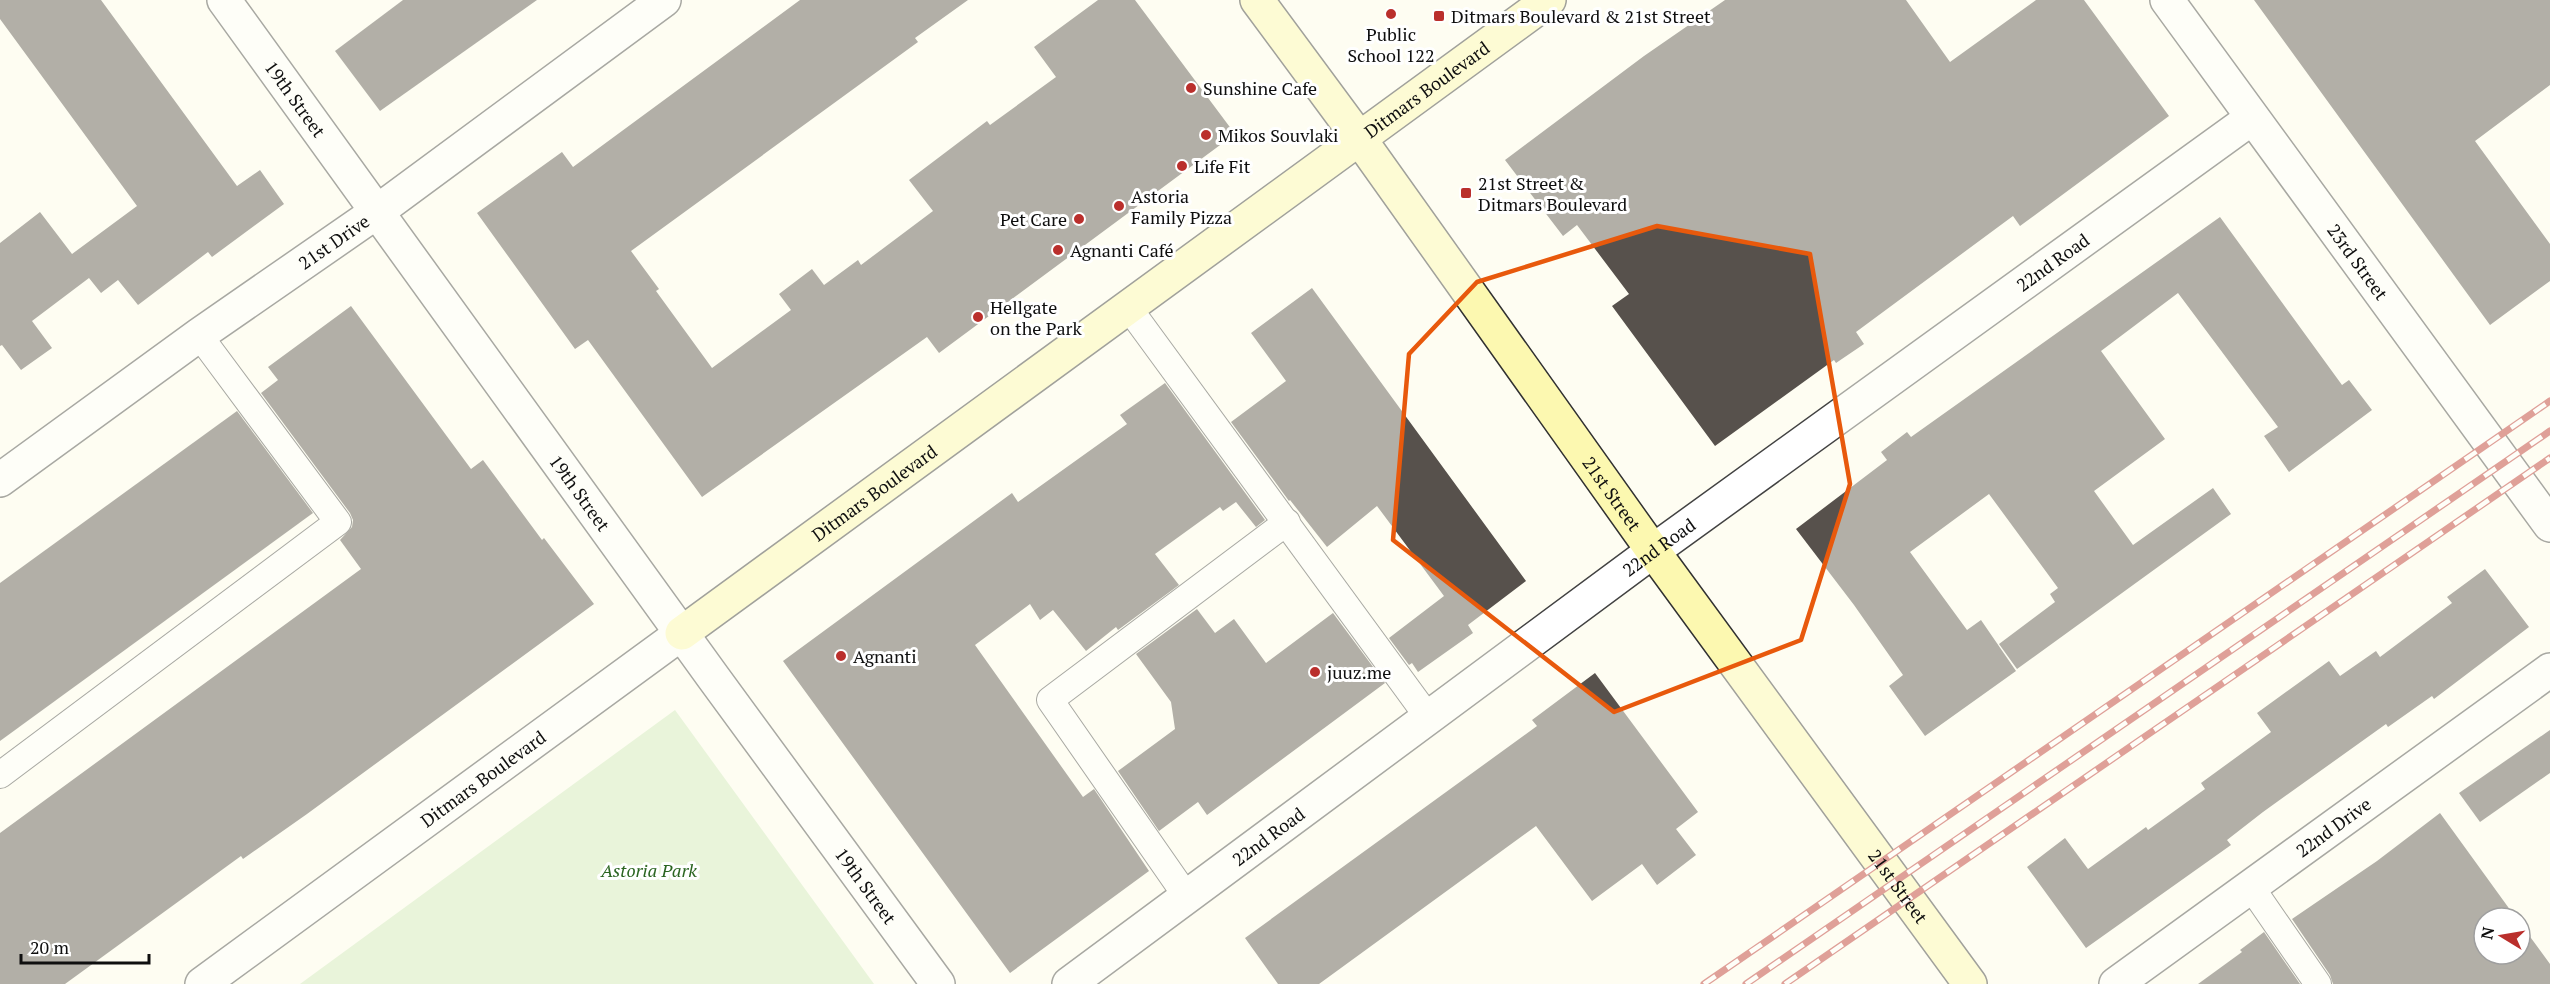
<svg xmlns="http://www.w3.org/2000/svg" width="2550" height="984" font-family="'PT Serif',serif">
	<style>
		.green { fill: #d0e8bc }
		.building { fill: #57514c }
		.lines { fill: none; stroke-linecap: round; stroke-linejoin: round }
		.lane-casing { stroke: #424242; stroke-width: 28 }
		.street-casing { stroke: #424242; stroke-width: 36 }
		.secondary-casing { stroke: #313131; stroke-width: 36 }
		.lane { stroke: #fff; stroke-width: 26 }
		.street { stroke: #fff; stroke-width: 33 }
		.secondary { stroke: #fcf8b0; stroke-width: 33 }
		.rail-casing { stroke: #ba2f2c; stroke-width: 7 }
		.rail { stroke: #fff; stroke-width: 4.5; stroke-dasharray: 14; stroke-linecap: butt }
		.marked { fill: none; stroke: #e8590c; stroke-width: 4.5; stroke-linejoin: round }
		.poi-dot { fill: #ba2f2c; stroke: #fff; stroke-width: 2 }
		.labels { text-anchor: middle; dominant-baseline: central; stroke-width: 6; stroke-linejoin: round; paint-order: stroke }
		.poi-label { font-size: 18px; fill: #0f0f0f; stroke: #fff; text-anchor: start }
		.street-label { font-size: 18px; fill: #0f0f0f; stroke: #fff }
		.park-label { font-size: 18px; font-style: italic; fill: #2b6521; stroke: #fff }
	</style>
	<rect width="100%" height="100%" fill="#fefdf2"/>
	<path class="green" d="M 675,710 L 874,984 L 300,984 Z"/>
	<g class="building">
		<path d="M 0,0 L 101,0 L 237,186 L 260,170 L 284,204 L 212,257 L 208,252 L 138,305 L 118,280 L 101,293 L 89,278 L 32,321 L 52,348 L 21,370 L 2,345 L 0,346 L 0,243 L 40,212 L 72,254 L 137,206 L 0,19 Z"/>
		<path d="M 403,0 L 537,0 L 380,111 L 335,51 Z"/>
		<path d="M 800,0 L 968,0 L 915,38 L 918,42 L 631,251 L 659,289 L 656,291 L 712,368 L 791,310 L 779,294 L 812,269 L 824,285 L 858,260 L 861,265 L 933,211 L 909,180 L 987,121 L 990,125 L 1056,77 L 1034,47 L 1098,0 L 1135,0 L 1235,134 L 939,353 L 927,337 L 702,497 L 588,340 L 575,349 L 477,213 L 562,152 L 573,167 Z"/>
		<path d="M 1725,0 L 1906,0 L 1950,62 L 2036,0 L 2084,0 L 2169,116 L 2020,226 L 2013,216 L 1856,332 L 1864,344 L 1836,363 L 1834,360 L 1715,446 L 1612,306 L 1629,294 L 1577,225 L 1563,236 L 1505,160 L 1644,56 Z"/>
		<path d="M 2254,0 L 2550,0 L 2550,85 L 2475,141 L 2550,244 L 2550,281 L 2490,325 Z"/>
		<path d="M 2220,217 L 2342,385 L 2349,380 L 2372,410 L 2289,472 L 2264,436 L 2278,427 L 2178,293 L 2101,351 L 2165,439 L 2094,491 L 2133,545 L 2213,488 L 2231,514 L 2017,669 L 1999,644 L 2055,602 L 2050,594 L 2058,588 L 1989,494 L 1910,552 L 1967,630 L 1981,620 L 2016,671 L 1925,736 L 1889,686 L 1903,675 L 1854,605 L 1796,529 L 1887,460 L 1881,452 L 1907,432 L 1911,437 Z"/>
		<path d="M 1312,288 L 1526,581 L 1468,625 L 1473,633 L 1418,672 L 1412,663 L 1409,665 L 1389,638 L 1444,596 L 1377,506 L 1327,547 L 1290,500 L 1289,501 L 1231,422 L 1286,381 L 1251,333 Z"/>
		<path d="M 351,306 L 471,469 L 483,460 L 542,540 L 544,538 L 594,604 L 307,814 L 243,859 L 241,856 L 65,984 L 0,984 L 0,833 L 361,569 L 340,540 L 352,527 L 353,520 L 350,513 L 261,393 L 278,380 L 268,367 Z"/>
		<path d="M 1165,383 L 1265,520 L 1256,527 L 1236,502 L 1223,511 L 1220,507 L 1155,554 L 1179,585 L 1118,630 L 1116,627 L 1086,651 L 1053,610 L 1040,620 L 1030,604 L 975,645 L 1083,797 L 1094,789 L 1149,871 L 1010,973 L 783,661 L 1012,493 L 1018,502 L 1127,424 L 1120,415 Z"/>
		<path d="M 237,411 L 313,513 L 0,741 L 0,583 Z"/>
		<path d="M 2485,569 L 2529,627 L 2434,699 L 2432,696 L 2388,727 L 2386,724 L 2263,812 L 2227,840 L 2231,845 L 2086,948 L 2027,867 L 2065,838 L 2088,869 L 2146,827 L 2148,830 L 2205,789 L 2201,783 L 2271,732 L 2257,713 L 2329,661 L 2340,676 L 2376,651 L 2380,657 L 2452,603 L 2447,597 Z"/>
		<path d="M 1197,609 L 1215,633 L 1234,619 L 1266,663 L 1333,613 L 1385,683 L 1207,815 L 1198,802 L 1159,831 L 1118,771 L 1175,729 L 1171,702 L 1136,654 Z"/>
		<path d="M 1595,673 L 1698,812 L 1676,829 L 1696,855 L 1657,885 L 1642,864 L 1592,901 L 1536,826 L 1319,984 L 1278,984 L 1245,938 L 1537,726 L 1532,720 Z"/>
		<path d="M 2550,730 L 2550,773 L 2480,822 L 2459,793 Z"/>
		<path d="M 2440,813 L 2516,918 L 2484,918 L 2484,954 L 2520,954 L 2520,923 L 2550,964 L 2550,984 L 2333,984 L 2330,975 L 2292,919 L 2377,861 Z"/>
		<path d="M 2264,932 L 2300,984 L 2198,984 L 2242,952 L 2240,950 Z"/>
	</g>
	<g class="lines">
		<defs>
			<g id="lane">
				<path d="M 1128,307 L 1428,717"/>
				<path d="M 0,775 L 338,522 L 199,335"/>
				<path d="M 2251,887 L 2318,984"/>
				<path d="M 1187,897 L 1050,700 L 1287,522"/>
			</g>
			<g id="street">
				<path id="s1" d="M 224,0 L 713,677 L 938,984"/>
				<path id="s2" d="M 2167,0 L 2550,525"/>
				<path id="s3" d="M 0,480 L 199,335 L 378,211 L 664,0"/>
				<path id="s4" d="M 202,984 L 682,633"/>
				<path id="s5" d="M 1069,984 L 1653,551 L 2252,118"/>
				<path id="s6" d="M 2116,984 L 2550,670"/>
			</g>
			<g id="secondary">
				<path id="s7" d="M 1257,0 L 1359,138 L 1653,551 L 1970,984"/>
				<path id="s8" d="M 682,633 L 1549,0"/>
			</g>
		</defs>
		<use href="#lane" class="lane-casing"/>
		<use href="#street" class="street-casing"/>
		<use href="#secondary" class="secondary-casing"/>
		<use href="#lane" class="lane"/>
		<use href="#street" class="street"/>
		<use href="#secondary" class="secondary"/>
		<defs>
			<g id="rail">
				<path d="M 1704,984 L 2550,401"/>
				<path d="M 1746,984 L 2550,431"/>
				<path d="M 1785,984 L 2550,458"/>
			</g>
		</defs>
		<use href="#rail" class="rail-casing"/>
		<use href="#rail" class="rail"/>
	</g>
	<path d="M0 0H2550V984H0ZM 1657,226 L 1810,254 L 1850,484 L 1801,640 L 1614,712 L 1393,540 L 1409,354 L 1477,282 Z" fill="#fefdf2" fill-opacity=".55" fill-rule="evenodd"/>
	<path class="marked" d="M 1657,226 L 1810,254 L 1850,484 L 1801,640 L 1614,712 L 1393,540 L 1409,354 L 1477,282 Z"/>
	<g class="poi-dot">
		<circle cx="1391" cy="14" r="6"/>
		<rect x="1433" y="10" width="12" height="12" rx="3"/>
		<circle cx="1191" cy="88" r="6"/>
		<circle cx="1206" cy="135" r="6"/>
		<circle cx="1182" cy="166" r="6"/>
		<rect x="1460" y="187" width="12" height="12" rx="3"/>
		<circle cx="1119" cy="206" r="6"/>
		<circle cx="1079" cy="219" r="6"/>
		<circle cx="1058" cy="250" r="6"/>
		<circle cx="978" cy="317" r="6"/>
		<circle cx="841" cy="656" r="6"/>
		<circle cx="1315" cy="672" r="6"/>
	</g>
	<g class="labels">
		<g class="poi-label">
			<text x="1451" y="16">Ditmars Boulevard &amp; 21st Street</text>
			<text x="1391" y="34" text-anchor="middle">Public<tspan x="1391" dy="21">School 122</tspan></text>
			<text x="1203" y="88">Sunshine Cafe</text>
			<text x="1218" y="135">Mikos Souvlaki</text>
			<text x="1194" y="166">Life Fit</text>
			<text x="1478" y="183">21st Street &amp;<tspan x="1478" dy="21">Ditmars Boulevard</tspan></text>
			<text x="1131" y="196">Astoria<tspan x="1131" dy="21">Family Pizza</tspan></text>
			<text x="1067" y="219" text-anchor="end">Pet Care</text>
			<text x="1070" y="250">Agnanti Café</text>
			<text x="990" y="307">Hellgate<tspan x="990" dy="21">on the Park</tspan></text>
			<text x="853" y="656">Agnanti</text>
			<text x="1327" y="672">juuz.me</text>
		</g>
		<g class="street-label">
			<text stroke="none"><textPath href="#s8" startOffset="922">Ditmars Boulevard</textPath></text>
			<text stroke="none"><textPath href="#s1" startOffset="122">19th Street</textPath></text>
			<text stroke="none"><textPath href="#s3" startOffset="410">21st Drive</textPath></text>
			<text stroke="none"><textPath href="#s5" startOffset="1220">22nd Road</textPath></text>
			<text stroke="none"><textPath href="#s2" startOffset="324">23rd Street</textPath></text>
			<text stroke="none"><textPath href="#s1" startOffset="608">19th Street</textPath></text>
			<text stroke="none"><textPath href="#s8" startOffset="238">Ditmars Boulevard</textPath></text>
			<text stroke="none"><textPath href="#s7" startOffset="608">21st Street</textPath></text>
			<text stroke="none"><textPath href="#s5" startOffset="734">22nd Road</textPath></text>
			<text stroke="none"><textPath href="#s4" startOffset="348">Ditmars Boulevard</textPath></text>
			<text stroke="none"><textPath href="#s6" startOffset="268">22nd Drive</textPath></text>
			<text stroke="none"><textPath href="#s5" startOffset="248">22nd Road</textPath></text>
			<text stroke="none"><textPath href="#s1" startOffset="1094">19th Street</textPath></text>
			<text stroke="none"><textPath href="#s7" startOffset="1094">21st Street</textPath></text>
		</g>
		<g class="park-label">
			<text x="649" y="870">Astoria Park</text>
		</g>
	</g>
	<g transform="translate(2502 936) rotate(281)"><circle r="28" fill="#ffffff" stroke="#9f9f9f" stroke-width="1.5"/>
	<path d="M0-4.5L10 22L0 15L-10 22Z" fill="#ba2f2c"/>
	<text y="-9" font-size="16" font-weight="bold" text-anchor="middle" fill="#0f0f0f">N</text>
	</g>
	<path d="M21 954v9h128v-9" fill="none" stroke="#0f0f0f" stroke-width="3"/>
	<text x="30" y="954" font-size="18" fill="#0f0f0f" stroke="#ffffff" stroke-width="4.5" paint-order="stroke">20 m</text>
</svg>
